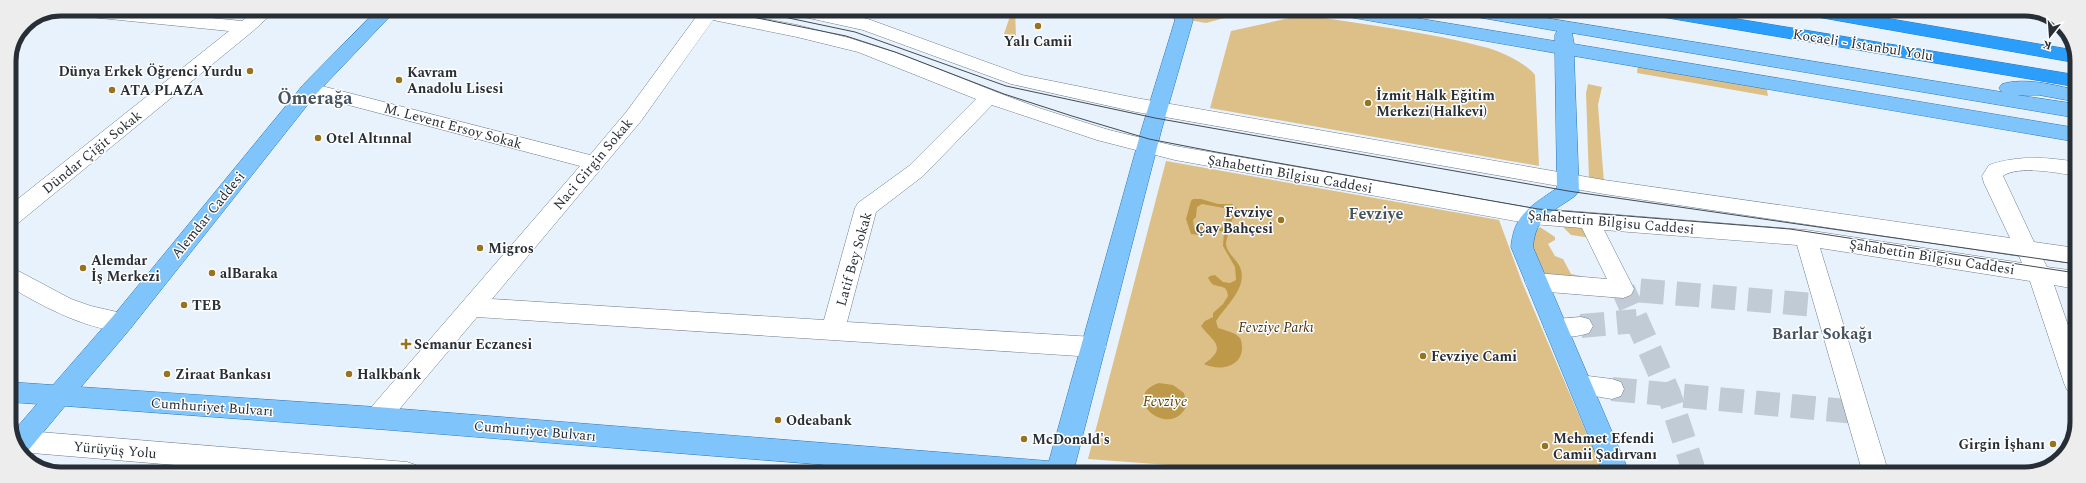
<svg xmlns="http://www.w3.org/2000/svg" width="2086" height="483" font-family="Spectral,serif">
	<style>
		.green { fill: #ddc088 }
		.water { fill: #bf994a; fill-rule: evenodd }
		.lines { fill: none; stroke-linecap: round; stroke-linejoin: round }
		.minor-tunnel { stroke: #c1cbd5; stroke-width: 24; stroke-dasharray: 24 12; stroke-linecap: butt }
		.minor-casing { stroke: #6d7d8c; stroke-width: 1 }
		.major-casing { stroke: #2a76b5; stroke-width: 1 }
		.highway-casing { stroke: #2a76b5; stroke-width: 1 }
		.minor { fill: #fff; fill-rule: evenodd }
		.major { fill: #80c4fc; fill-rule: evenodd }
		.highway { fill: #2b9dfa; fill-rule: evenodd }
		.tram { stroke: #434a52; stroke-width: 1 }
		.poi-dot { fill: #98731e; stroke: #fefefe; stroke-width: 1.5 }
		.labels { text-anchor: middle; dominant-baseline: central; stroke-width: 3; stroke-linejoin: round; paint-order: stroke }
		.poi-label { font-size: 14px; font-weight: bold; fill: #282e35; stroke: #fefefe; text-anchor: start }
		.street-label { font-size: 14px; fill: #282e35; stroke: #fefefe }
		.park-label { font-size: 14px; font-style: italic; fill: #453412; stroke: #fefefe }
		.water-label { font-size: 15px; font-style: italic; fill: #614705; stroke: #fefefe }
		.quarter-label { font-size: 16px; font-weight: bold; fill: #445361; stroke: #fefefe }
		.district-label { font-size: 18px; font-weight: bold; fill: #445361; stroke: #fefefe }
		.rim { fill: none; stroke: #282e35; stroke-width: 5 }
	</style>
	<rect width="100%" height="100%" fill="#e7f2fd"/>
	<g class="green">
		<path d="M 1012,10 L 1015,10 L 1016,36 L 1004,34 Z"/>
		<path d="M 1184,10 L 1254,10 L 1206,23 L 1189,20 Z"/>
		<path d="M 1303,15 C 1364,24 1428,32 1488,48 C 1502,52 1527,64 1535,75 L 1539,166 L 1210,108 L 1231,31 Z"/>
		<path d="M 1638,64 L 1766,85 L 1768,96 L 1637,73 Z"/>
		<path d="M 1588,84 L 1602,87 L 1598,105 L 1604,183 L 1589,180 L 1586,93 Z"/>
		<path d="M 1166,161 L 1499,220 L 1522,282 L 1604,474 L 1287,474 L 1088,459 Z"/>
		<path d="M 1554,218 L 1589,221 L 1598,239 L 1571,235 Z"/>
		<path d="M 1540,227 L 1555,237 L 1555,240 L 1548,244 L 1555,256 L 1563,259 L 1571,274 L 1581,276 L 1584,286 L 1546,283 L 1531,248 L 1535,231 Z"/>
	</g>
	<g class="water">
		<path d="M 1193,199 L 1201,199 L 1218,204 L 1232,204 L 1239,210 C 1239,216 1234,216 1232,220 C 1231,223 1226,241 1226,244 C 1227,253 1234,257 1239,265 C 1250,286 1226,305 1216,321 L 1218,328 C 1224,330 1234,332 1239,337 C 1242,340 1242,345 1242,349 C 1241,368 1218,371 1204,364 C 1229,347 1212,341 1201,326 L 1205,321 L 1213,317 L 1213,313 L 1223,304 L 1228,296 C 1227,284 1220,288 1212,284 L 1208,278 L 1210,276 L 1215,275 L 1223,282 L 1230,283 L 1236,280 L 1235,267 L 1223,246 L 1224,232 C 1214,229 1208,230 1200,235 L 1191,234 L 1186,219 L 1191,201 ZM 1202,204 L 1229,209 L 1229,213 L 1226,217 L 1226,226 L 1220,228 L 1208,225 L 1196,228 L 1194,227 L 1193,220 L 1196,217 L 1197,207 Z"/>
		<path d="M 1159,383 L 1173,385 L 1184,393 L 1187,405 C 1171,442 1117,397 1159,383 Z"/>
	</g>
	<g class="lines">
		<g class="minor-tunnel">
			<path d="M 1581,326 L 1637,321"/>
			<path d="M 1612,389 L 1856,412"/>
			<path d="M 1695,474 L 1669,394 L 1623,289 L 1827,306"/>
		</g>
		<defs>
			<g id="minor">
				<path d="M 61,9 L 118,9 L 242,21 L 257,9 L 277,9 L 253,31 L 17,224 L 9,226 L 9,206 L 229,31 L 60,14 L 53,12 Z"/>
				<path d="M 672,9 L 713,9 L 797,25 L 849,38 L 903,55 L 996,92 L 1042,109 L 1109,130 L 1175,146 L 1532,208 L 1806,230 L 2022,263 L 2019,256 L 1604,194 L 1136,112 L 1011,84 L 863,30 L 786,13 L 783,9 L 820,9 L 868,19 L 1022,75 L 1136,98 L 1604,180 L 2010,238 L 1984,183 L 1982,176 L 1989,165 C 2019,155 2046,157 2077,162 L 2077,176 C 2059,173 2018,165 2003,176 L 2034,242 L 2076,248 L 2076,264 L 2043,259 L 2047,267 L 2076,271 L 2076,289 L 2054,285 L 2076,348 L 2076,393 L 2067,390 L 2064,383 L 2030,281 L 1820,248 L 1889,474 L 1863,474 L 1797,245 L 1604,230 L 1634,289 L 1631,295 L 1623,298 L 1536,291 L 1528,288 L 1525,282 L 1528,276 L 1536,273 L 1607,279 L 1582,228 L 1532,224 L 1175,160 L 1097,140 L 992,105 L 923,176 L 876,212 L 847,322 L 1094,337 L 1102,340 L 1106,347 L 1102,354 L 1094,357 L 477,317 L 386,425 L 377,429 L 368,425 L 364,418 L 368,411 L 580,166 L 303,93 L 300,89 L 303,85 L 310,83 L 590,155 L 627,111 L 696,17 L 675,13 ZM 713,20 L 797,37 L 858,52 L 976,99 L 909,166 L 858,203 L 855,208 L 824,320 L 492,299 L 641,121 Z"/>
				<path d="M 9,266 L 71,299 L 91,306 L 130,315 L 134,322 L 130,329 C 101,338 35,303 9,286 Z"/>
				<path d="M 1581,317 L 1589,319 L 1593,326 L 1589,333 C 1576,337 1561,339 1548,335 L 1544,328 L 1548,321 L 1556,319 Z"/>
				<path d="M 1580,375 L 1612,379 L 1621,382 L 1624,389 L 1621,396 L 1612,399 L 1571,392 L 1568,385 L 1571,378 Z"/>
				<path d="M 15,430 L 407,462 L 416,465 L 420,473 L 270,473 L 20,452 L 11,432 Z"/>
			</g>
			<g id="major">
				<path d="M 378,9 L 397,9 L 317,93 L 130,329 L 81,387 L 377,407 L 1049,461 L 1142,128 L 1175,20 L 1169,10 L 1187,10 L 1193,20 L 1162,128 L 1073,473 L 926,473 L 377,429 L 65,406 L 26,453 L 21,454 L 12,433 L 37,404 L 9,402 L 9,382 L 53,385 L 114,315 L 303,85 Z"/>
				<path d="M 1328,10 L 1368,10 L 1555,41 L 1555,35 L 1557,31 L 1465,15 L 1459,14 L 1456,10 L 1497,10 L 2002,92 L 1999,88 L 2002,84 C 2025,77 2054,85 2077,90 L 2077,102 L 2039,95 L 2017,95 L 2077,104 L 2077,118 L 1572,33 L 1574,44 L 2077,128 L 2077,142 L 1574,56 L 1579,191 L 1575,196 C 1552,213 1536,215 1533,247 L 1630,474 L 1604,474 L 1511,247 C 1514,213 1532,206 1557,188 L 1555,53 L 1337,15 L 1331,14 Z"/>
			</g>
			<g id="highway">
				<path d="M 1641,10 L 1683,10 L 2077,75 L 2077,87 L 1650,15 L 1644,14 Z"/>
				<path d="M 1797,10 L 1838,10 L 2074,50 L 2077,63 L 1806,15 L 1800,14 Z"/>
			</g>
		</defs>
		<use href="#minor" class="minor-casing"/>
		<use href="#major" class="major-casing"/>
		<use href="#highway" class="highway-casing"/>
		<use href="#minor" class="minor"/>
		<use href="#major" class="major"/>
		<use href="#highway" class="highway"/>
		<g class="tram">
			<path d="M 713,9 L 846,36 L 895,52 L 1004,94 L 1072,116 L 1149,139 L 1216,152 L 1538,209 L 1790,229 L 2076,273"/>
			<path d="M 746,9 L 855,32 L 1006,86 L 1155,118 L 1568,191 L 2076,264"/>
		</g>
	</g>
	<g class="poi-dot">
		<circle cx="1038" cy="26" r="4"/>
		<circle cx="250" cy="71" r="4"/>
		<circle cx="399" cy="80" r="4"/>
		<circle cx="112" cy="90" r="4"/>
		<circle cx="1368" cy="103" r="4"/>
		<circle cx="318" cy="138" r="4"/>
		<circle cx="1281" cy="220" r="4"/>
		<circle cx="480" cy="248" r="4"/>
		<circle cx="83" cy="268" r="4"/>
		<circle cx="212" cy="273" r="4"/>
		<circle cx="184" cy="305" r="4"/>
		<path d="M404 338h4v4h4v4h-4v4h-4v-4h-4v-4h4z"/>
		<circle cx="1423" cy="356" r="4"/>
		<circle cx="167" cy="374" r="4"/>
		<circle cx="349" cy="374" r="4"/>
		<circle cx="778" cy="420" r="4"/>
		<circle cx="1024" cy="439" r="4"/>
		<circle cx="2053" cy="444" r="4"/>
		<circle cx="1545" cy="446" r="4"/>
	</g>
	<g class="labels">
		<g class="poi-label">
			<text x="1038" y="41" text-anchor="middle">Yalı Camii</text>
			<text x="242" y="71" text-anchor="end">Dünya Erkek Öğrenci Yurdu</text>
			<text x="407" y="72">Kavram<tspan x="407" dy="16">Anadolu Lisesi</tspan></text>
			<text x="120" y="90">ATA PLAZA</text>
			<text x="1376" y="95">İzmit Halk Eğitim<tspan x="1376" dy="16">Merkezi(Halkevi)</tspan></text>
			<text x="326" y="138">Otel Altınnal</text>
			<text x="1273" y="212" text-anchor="end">Fevziye<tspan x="1273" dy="16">Çay Bahçesi</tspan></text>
			<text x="488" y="248">Migros</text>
			<text x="91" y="260">Alemdar<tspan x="91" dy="16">İş Merkezi</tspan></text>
			<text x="220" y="273">alBaraka</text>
			<text x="192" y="305">TEB</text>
			<text x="414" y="344">Semanur Eczanesi</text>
			<text x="1431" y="356">Fevziye Cami</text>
			<text x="175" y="374">Ziraat Bankası</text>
			<text x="357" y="374">Halkbank</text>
			<text x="786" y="420">Odeabank</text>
			<text x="1553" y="438">Mehmet Efendi<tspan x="1553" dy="16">Camii Şadırvanı</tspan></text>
			<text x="1032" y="439">McDonald's</text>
			<text x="2045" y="444" text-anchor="end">Girgin İşhanı</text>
		</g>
		<g class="street-label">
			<text transform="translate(1863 45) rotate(9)">Kocaeli - İstanbul Yolu</text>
			<text transform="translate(453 126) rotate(15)">M. Levent Ersoy Sokak</text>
			<text transform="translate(92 152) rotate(-39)">Dündar Çiğit Sokak</text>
			<text transform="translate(593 164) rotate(-50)">Naci Girgin Sokak</text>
			<text transform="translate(1290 174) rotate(10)">Şahabettin Bilgisu Caddesi</text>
			<text transform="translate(208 215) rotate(-51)">Alemdar Caddesi</text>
			<text transform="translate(1611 222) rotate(5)">Şahabettin Bilgisu Caddesi</text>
			<text transform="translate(1932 257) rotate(9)">Şahabettin Bilgisu Caddesi</text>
			<text transform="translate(854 259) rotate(-74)">Latif Bey Sokak</text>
			<text transform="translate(212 407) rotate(4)">Cumhuriyet Bulvarı</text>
			<text transform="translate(535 431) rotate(5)">Cumhuriyet Bulvarı</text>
			<text transform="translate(115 450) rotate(5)">Yürüyüş Yolu</text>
		</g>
		<g class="park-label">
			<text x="1276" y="327">Fevziye Parkı</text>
		</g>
		<g class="water-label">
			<text x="1165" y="401">Fevziye</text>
		</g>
		<g class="quarter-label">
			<text x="1376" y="214">Fevziye</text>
			<text x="1822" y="334">Barlar Sokağı</text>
		</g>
		<g class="district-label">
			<text x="315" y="98">Ömerağa</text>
		</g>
	</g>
	<path d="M0 0H2086V483H0ZM61 16H2025A45 45 0 0 1 2070 61V422A45 45 0 0 1 2025 467H61A45 45 0 0 1 16 422V61A45 45 0 0 1 61 16Z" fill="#ededee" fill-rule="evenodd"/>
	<path class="rim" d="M61 16H2025A45 45 0 0 1 2070 61V422A45 45 0 0 1 2025 467H61A45 45 0 0 1 16 422V61A45 45 0 0 1 61 16Z"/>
	<g transform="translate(2050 36) rotate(197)" stroke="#fefefe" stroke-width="3" paint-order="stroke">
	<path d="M0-3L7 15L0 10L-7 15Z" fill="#282e35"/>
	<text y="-6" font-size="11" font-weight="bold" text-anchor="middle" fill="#282e35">K</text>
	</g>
</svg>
